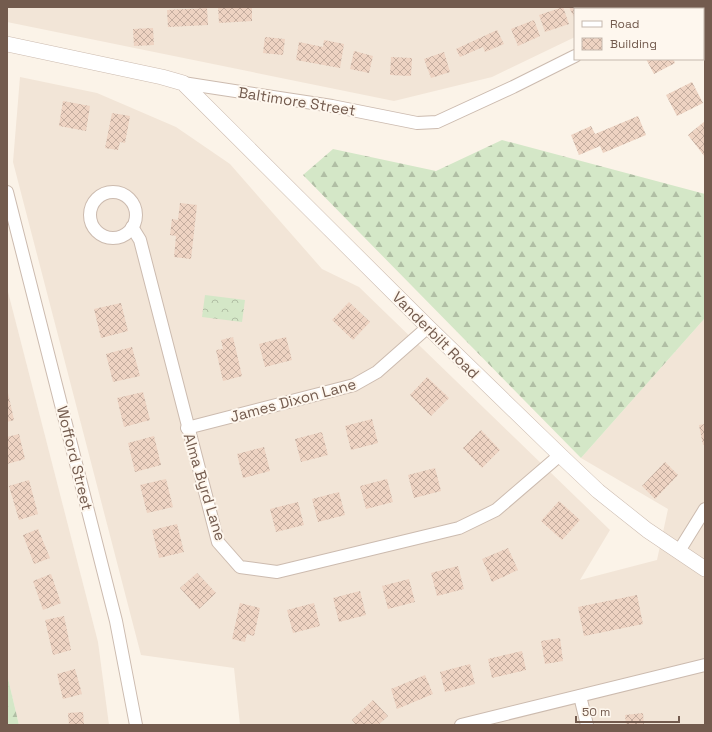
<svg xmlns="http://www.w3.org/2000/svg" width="712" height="732" font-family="'Space Grotesk',sans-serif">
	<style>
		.residential { fill: #f2e5d7 }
		.forest { fill: url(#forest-firs) }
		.park { fill: url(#park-crowns) }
		.building { fill: url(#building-cross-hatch) }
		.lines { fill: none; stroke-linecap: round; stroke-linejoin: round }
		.minor-casing { stroke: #ccbbaf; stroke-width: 14 }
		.tertiary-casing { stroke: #ccbbaf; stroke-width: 16 }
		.minor { stroke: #fff; stroke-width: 12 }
		.tertiary { stroke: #fff; stroke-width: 15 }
		.labels { text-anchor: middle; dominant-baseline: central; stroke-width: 4; stroke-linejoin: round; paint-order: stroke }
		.street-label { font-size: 15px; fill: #735b4e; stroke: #fef7ee }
	</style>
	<defs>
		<pattern id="forest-firs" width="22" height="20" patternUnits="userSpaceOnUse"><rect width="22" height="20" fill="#d4e7c7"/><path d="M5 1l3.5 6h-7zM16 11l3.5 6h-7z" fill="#b0bea4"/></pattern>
		<pattern id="park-crowns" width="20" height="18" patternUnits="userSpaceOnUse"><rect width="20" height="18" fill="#d4e7c7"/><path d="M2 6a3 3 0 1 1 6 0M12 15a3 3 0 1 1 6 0" fill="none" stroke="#b0bea4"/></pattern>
		<pattern id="building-cross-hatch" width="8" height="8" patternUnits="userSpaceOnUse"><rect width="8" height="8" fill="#eed3c2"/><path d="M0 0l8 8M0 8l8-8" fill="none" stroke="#c5aea0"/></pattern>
	</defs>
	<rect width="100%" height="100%" fill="#fbf3e8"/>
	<g class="residential">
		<path d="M 7,7 L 636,7 L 632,9 L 575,9 L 575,37 L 492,77 L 394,101 L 7,22 Z"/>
		<path d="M 20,77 L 97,93 L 176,127 L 230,164 L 322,269 L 359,287 L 610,530 L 580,580 L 657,560 L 668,509 L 581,458 L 705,318 L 705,725 L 240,725 L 234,668 L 141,655 L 13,162 Z"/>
		<path d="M 7,288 L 98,642 L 109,725 L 19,725 L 7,674 Z"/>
	</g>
	<g class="forest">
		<path d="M 502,140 L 705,194 L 705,318 L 581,458 L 303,175 L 333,149 L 436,171 Z"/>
		<path d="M 7,674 L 19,725 L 7,725 Z"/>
	</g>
	<path class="park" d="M 205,295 L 245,300 L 242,322 L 202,317 Z"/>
	<g class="building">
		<path d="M 218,7 L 252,7 L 252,21 L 219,23 Z"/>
		<path d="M 563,7 L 569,24 L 545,32 L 539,15 Z"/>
		<path d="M 569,7 L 596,7 L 597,8 L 575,9 L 575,19 Z"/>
		<path d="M 207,8 L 208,25 L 168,27 L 167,10 Z"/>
		<path d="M 534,20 L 540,36 L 518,46 L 511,29 Z"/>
		<path d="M 153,28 L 154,45 L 134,46 L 133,29 Z"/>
		<path d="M 497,30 L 504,44 L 485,52 L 483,47 L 460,57 L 456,49 Z"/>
		<path d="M 265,37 L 285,39 L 283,55 L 263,53 Z"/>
		<path d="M 324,40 L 344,44 L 340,68 L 296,60 L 299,42 L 323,47 Z"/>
		<path d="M 354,51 L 373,56 L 369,73 L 350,69 Z"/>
		<path d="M 444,52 L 450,72 L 431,78 L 424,59 Z"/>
		<path d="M 391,57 L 412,58 L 411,76 L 390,75 Z"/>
		<path d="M 646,59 L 673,59 L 675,63 L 654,74 Z"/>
		<path d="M 692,82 L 703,103 L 677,116 L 666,95 Z"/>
		<path d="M 63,101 L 90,106 L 86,131 L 59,126 Z"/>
		<path d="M 112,113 L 130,116 L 125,143 L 120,142 L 118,150 L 105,148 Z"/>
		<path d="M 638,116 L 646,135 L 603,153 L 600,146 L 579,155 L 571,135 L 591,126 L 595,134 Z"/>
		<path d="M 705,121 L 705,157 L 688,135 Z"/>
		<path d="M 180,203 L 197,205 L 191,259 L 174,257 L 176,236 L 170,235 L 172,219 L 178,220 Z"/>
		<path d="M 349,302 L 370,322 L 353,340 L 332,320 Z"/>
		<path d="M 121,303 L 128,331 L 101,338 L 94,309 Z"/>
		<path d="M 233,337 L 242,376 L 223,381 L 216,350 L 223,349 L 221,340 Z"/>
		<path d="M 286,337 L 292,360 L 265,367 L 259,344 Z"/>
		<path d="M 132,347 L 140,376 L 113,382 L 106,354 Z"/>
		<path d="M 427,377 L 449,398 L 431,416 L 410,395 Z"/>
		<path d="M 143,392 L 150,420 L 124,427 L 117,398 Z"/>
		<path d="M 8,393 L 14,420 L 7,422 L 7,394 Z"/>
		<path d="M 372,419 L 378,443 L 351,450 L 345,426 Z"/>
		<path d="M 705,424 L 705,445 L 703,445 L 699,425 Z"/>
		<path d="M 481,430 L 500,450 L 482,468 L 463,448 Z"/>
		<path d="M 322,432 L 328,455 L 301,462 L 295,439 Z"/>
		<path d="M 19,434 L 25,459 L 7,464 L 7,437 Z"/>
		<path d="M 154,436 L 161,465 L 135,472 L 128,443 Z"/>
		<path d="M 264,447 L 270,471 L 243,478 L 237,454 Z"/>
		<path d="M 665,462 L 678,475 L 655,499 L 642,486 Z"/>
		<path d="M 435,468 L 441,491 L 414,498 L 408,475 Z"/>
		<path d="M 166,479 L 173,507 L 147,513 L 140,485 Z"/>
		<path d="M 387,479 L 393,502 L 366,509 L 360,486 Z"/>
		<path d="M 29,480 L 38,514 L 19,520 L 9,486 Z"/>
		<path d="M 339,492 L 345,515 L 318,522 L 312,499 Z"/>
		<path d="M 559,501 L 580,520 L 562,540 L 541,521 Z"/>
		<path d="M 298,502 L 304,525 L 276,532 L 270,509 Z"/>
		<path d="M 177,524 L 184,552 L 159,558 L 152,530 Z"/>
		<path d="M 38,529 L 50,558 L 34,564 L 23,535 Z"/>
		<path d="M 508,548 L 518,570 L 492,582 L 482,559 Z"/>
		<path d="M 458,566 L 464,589 L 437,596 L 431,573 Z"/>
		<path d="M 197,573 L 216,593 L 199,609 L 180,588 Z"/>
		<path d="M 51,574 L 61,603 L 43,610 L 33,581 Z"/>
		<path d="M 409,579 L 415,602 L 388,609 L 382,586 Z"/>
		<path d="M 360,591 L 366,615 L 339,622 L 333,598 Z"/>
		<path d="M 637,595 L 643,624 L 584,636 L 578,607 Z"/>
		<path d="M 240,603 L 260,608 L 254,636 L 247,634 L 245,642 L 232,639 Z"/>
		<path d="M 314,603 L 320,626 L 293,633 L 287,610 Z"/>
		<path d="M 64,616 L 71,650 L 53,655 L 45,620 Z"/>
		<path d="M 560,638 L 563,661 L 545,664 L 541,641 Z"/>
		<path d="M 522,651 L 526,670 L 492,678 L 488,659 Z"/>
		<path d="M 470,664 L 475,684 L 445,692 L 440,672 Z"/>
		<path d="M 75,669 L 82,694 L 63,699 L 57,674 Z"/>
		<path d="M 425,675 L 433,694 L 397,709 L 391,689 Z"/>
		<path d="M 373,700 L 388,716 L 378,725 L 356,725 L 352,720 Z"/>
		<path d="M 83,712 L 84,725 L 69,725 L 68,713 Z"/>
		<path d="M 643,713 L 644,725 L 626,725 L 625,715 Z"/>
	</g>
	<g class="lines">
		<defs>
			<g id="minor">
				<path d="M 673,9 L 677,7"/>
				<path d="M 703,40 L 705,43"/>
				<path d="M 183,83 L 332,106 L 417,123 L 437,122 L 513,87 L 575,56"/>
				<path d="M 7,192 L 116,621 L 136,725"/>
				<circle cx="113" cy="215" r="23"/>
				<path d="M 132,227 L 140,240 L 218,542 L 240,567 L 277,572 L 459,528 L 496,510 L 560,455"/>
				<path d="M 187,428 L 354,385 L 377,372 L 428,327"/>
				<path d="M 679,551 L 705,509"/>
				<path d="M 580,696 L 587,725"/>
				<path d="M 461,725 L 705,665"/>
			</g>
			<path id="tertiary" d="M 7,44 L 162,77 L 183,83 L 428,327 L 560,455 L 598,491 L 647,530 L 705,569"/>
		</defs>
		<use href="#minor" class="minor-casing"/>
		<use href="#tertiary" class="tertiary-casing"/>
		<use href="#minor" class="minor"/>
		<use href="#tertiary" class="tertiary"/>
	</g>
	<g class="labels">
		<g class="street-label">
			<text transform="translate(297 101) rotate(9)">Baltimore Street</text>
			<text transform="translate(436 335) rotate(45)">Vanderbilt Road</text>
			<text transform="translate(293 400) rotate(-15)">James Dixon Lane</text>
			<text transform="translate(75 458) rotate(76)">Wofford Street</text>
			<text transform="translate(205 487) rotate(73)">Alma Byrd Lane</text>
		</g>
	</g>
	<rect width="712" height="732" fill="none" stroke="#735b4e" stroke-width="16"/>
	<rect x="574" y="8" width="130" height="52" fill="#fef7ee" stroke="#c6b9ae"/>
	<rect x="582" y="21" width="20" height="6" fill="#ffffff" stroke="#c6b9ae"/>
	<text x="610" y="28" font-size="12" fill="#735b4e">Road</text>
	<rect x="582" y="38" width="20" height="12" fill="url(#building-cross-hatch)" stroke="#c6b9ae"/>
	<text x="610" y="48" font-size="12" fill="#735b4e">Building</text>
	<path d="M576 716v6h103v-6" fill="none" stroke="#735b4e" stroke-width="2"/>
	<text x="582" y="716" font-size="12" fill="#735b4e" stroke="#fef7ee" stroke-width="3" paint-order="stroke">50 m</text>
</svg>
